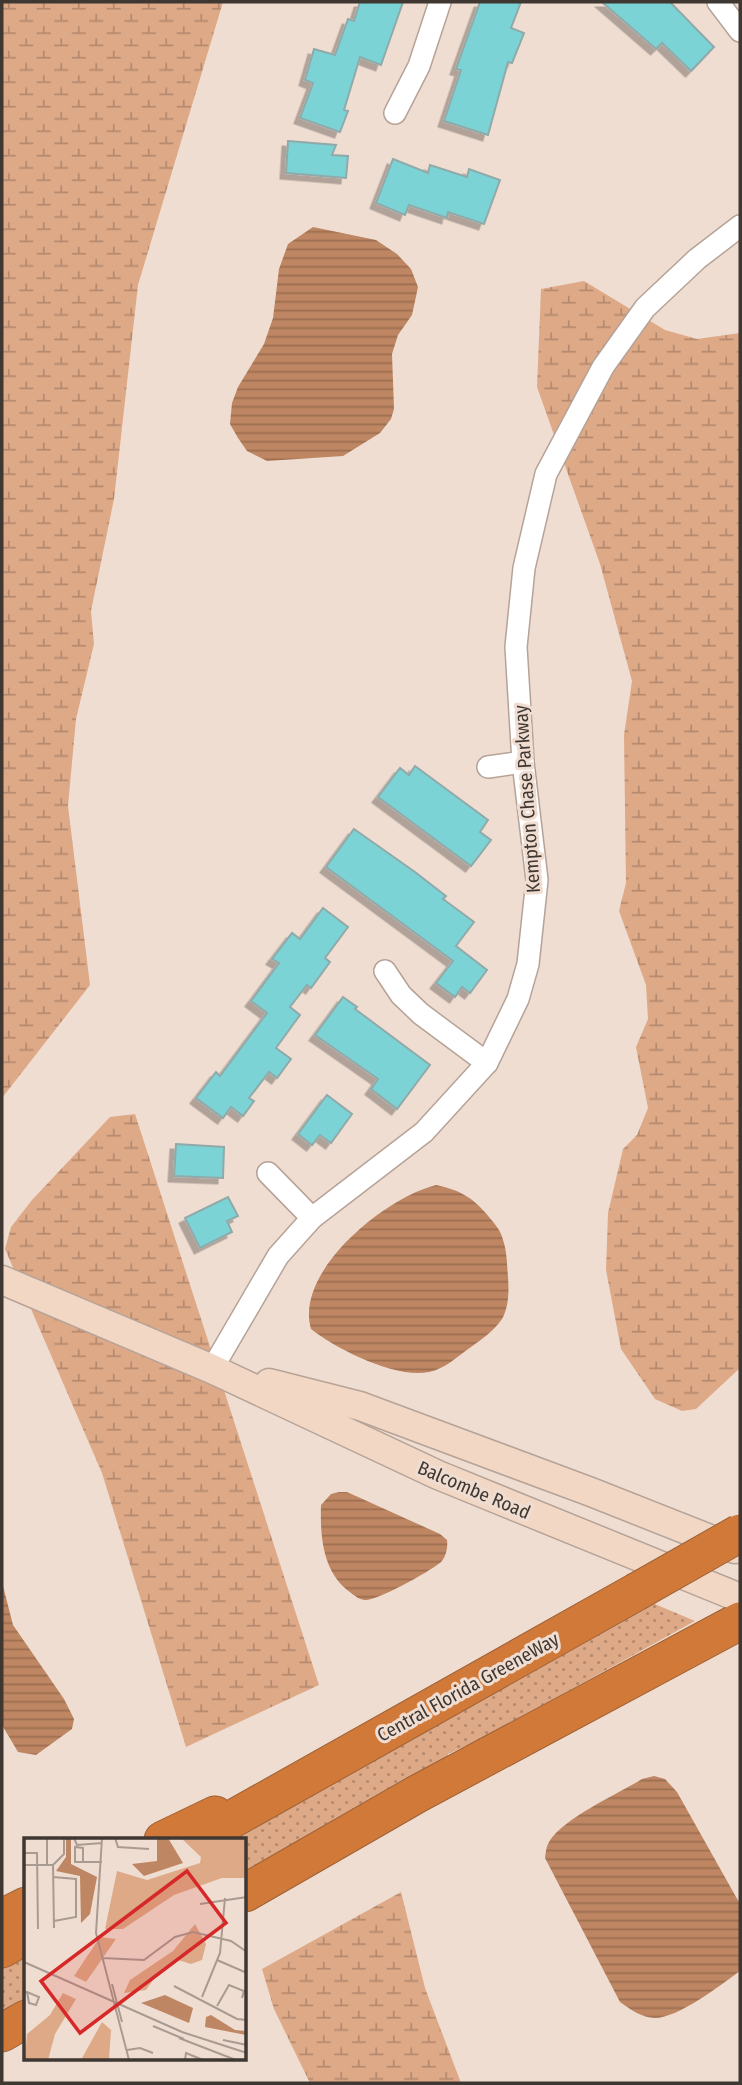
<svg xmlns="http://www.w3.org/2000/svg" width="742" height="2085" font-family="'Fira Sans Condensed',sans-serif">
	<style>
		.grass { fill: url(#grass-dots) }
		.wetland { fill: url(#wetland-marsh) }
		.water { fill: url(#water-rules) }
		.building { fill: #7bd3d6; stroke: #90a9a9; stroke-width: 2; filter: url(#shadow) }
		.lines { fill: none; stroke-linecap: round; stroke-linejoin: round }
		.street-casing { stroke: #b6a398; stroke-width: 24 }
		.secondary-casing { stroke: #b6a398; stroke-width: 31 }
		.highway-casing { stroke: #9e6237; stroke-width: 39 }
		.street { stroke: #fff; stroke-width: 21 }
		.secondary { stroke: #f1d7c4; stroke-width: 28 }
		.highway { stroke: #d17939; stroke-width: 37 }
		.highway-bridge-casing { stroke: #9e6237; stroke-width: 39; stroke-linecap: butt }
		.highway-bridge { stroke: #d17939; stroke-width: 37 }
		.labels { text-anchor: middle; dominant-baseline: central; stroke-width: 6; stroke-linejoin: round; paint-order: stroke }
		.street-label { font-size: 19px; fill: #3f3732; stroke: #f0ddd1 }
		.inset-road { fill: none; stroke: #a99b91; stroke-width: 2 }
		.view { fill: #d62828; fill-opacity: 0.15; stroke: #d62828; stroke-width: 3.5 }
		.inset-edge { fill: none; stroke: #3f3732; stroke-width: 3.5 }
	</style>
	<defs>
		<pattern id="grass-dots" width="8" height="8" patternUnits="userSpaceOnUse" patternTransform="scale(1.75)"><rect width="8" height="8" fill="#dea987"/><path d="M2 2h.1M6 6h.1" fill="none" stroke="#b58a6f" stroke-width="1.8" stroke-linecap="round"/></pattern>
		<pattern id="wetland-marsh" width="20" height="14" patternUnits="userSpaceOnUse" patternTransform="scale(1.75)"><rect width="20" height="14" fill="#dea987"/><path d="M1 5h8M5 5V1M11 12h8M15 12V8" fill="none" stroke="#b58a6f"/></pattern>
		<pattern id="water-rules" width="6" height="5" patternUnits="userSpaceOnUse" patternTransform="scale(1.75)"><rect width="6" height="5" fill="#be8662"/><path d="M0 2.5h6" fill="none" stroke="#9c6e51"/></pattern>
		<filter id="shadow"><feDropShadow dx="-5.5" dy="5.5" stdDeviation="0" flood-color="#0004"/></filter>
	</defs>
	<rect width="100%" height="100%" fill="#f0ddd1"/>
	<g class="grass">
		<path d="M 650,1602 L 695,1621 L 483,1738 L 448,1754 L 447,1764 L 245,1878 L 245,1840 L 225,1840 Z"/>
		<path d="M 26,1952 L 26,2001 L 2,2015 L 2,1967 Z"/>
	</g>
	<g class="wetland">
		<path d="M 2,2 L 223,2 L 138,285 L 114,499 L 91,611 L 94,644 L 76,719 L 68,806 L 90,985 L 2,1098 Z"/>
		<path d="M 584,281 L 665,330 L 697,339 L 740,333 L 740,1368 L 696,1409 L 682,1411 L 655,1399 L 621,1349 L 606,1270 L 608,1213 L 623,1149 L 637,1135 L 648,1108 L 636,1047 L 648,1019 L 646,985 L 619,911 L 626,883 L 624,735 L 632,681 L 600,564 L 537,387 L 541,289 Z"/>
		<path d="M 135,1114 L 319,1685 L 186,1747 L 102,1473 L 5,1249 L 11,1227 L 32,1200 L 110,1117 Z"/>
		<path d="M 401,1892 L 425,1988 L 461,2083 L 310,2083 L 274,2009 L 262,1969 Z"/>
	</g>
	<g class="water">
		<path d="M 313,227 L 376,240 L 397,254 L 411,269 L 418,287 L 412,315 L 398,335 L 392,354 L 394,409 L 391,419 L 380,433 L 343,456 L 267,461 L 247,451 L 238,438 L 230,424 L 232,403 L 238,387 L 264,344 L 273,318 L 279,269 L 288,244 Z"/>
		<path d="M 436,1185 C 460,1190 474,1198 489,1217 C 495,1224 501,1231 503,1240 C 507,1251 507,1265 508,1277 C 509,1290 509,1307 502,1319 C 494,1331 482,1339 471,1347 C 458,1356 445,1369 429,1372 C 396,1379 336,1349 311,1329 C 294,1271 386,1197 436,1185 Z"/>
		<path d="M 339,1492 L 347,1492 L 440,1534 L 447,1540 C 448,1547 446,1556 442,1561 C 433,1570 377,1601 365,1600 C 360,1600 355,1596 351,1593 C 323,1573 320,1538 321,1505 L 331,1494 Z"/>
		<path d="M 2,1582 L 13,1625 L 64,1699 L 74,1719 L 72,1729 L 36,1755 L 18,1752 L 2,1725 Z"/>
		<path d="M 654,1776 L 665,1779 L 677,1792 L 740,1904 L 740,1971 C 721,1985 678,2018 655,2018 C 642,2018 630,2009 620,2002 L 545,1858 C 546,1852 546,1847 549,1842 C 563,1818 618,1794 642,1779 Z"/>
	</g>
	<g class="building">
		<path d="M 360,2 L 403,2 L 381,65 L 360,57 L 344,110 L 348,111 L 340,132 L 300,118 L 313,83 L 305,80 L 314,49 L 335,55 L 348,19 L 354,21 Z"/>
		<path d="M 480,2 L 521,2 L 511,28 L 524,33 L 512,63 L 508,62 L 488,135 L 444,121 L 461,70 L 456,69 Z"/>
		<path d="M 602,2 L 670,2 L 714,47 L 691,71 L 662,43 L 656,49 Z"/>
		<path d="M 288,141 L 336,145 L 332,155 L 348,156 L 346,178 L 286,173 Z"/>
		<path d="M 393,159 L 428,173 L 430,165 L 467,177 L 469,169 L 500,180 L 484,224 L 448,212 L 447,218 L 409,205 L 405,215 L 376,203 Z"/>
		<path d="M 415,766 L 488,820 L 480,832 L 491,840 L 471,866 L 378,797 L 400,768 L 409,775 Z"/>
		<path d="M 354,829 L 415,872 L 446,896 L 443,899 L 474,922 L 456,946 L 487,970 L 470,993 L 462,987 L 455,997 L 436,983 L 453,961 L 326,867 Z"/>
		<path d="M 323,908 L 348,927 L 325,958 L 330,962 L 311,988 L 307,985 L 290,1007 L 300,1015 L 276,1048 L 291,1059 L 277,1078 L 269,1072 L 249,1098 L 254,1101 L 243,1116 L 231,1107 L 223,1118 L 196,1098 L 216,1072 L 220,1076 L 267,1013 L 251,1001 L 279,963 L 272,959 L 292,933 L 300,939 Z"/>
		<path d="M 343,997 L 357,1007 L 355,1009 L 430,1065 L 397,1109 L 371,1089 L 378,1079 L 315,1035 Z"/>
		<path d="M 327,1095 L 352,1114 L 331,1143 L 320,1135 L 312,1145 L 298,1134 Z"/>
		<path d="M 176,1144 L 224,1147 L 223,1178 L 174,1176 Z"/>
		<path d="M 228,1197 L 238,1216 L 227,1221 L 232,1232 L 200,1248 L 185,1218 Z"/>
	</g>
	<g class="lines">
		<defs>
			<g id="street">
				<path d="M 718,2 L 740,31"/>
				<path d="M 395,113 L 419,66 L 440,2"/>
				<path d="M 488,767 L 523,762"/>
				<path d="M 385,971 L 401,995 L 421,1014 L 487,1063"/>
				<path d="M 268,1173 L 312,1218"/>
				<path d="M 212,1369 L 278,1256 L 312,1218 L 424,1132 L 487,1063 L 518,999 L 528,964 L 537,880 L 523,762 L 516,647 L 524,568 L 546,474 L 603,367 L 645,308 L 697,259 L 740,226"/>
			</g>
			<g id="secondary">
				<path d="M 2,1280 L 212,1369 L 438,1475 L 740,1598"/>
				<path d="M 269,1383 L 360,1406 L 591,1492 L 735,1549"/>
			</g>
			<g id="highway">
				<path d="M 163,1840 L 215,1815"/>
				<path d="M 195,1840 L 636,1592"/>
				<path d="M 245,1893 L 417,1794 L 740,1621"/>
				<path d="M 2,1918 L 26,1906"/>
				<path d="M 2,1949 L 26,1935"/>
				<path d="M 2,2033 L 26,2019"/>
			</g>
		</defs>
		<use href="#street" class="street-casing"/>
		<use href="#secondary" class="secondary-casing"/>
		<use href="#highway" class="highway-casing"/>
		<use href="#street" class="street"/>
		<use href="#secondary" class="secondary"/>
		<use href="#highway" class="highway"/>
		<defs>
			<path id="highway-bridge" d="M 636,1592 L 740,1533"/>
		</defs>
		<use href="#highway-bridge" class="highway-bridge-casing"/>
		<use href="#highway-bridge" class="highway-bridge"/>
	</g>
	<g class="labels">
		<g class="street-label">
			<text transform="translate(527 799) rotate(-94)">Kempton Chase Parkway</text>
			<text transform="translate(474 1490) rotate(23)">Balcombe Road</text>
			<text transform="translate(468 1687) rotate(-29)">Central Florida GreeneWay</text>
		</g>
	</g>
	<g transform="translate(24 1838)">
		<rect width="222" height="222" fill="#f0ddd1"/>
		<path d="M 157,0 L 222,0 L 222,40 L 198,40 L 150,57 L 99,91 L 81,91 L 93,33 L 123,42 L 176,25 L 177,19 ZM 171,86 L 182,106 L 178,122 L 167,126 L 154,122 L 132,138 L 122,152 L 100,155 L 106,142 L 149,113 ZM 76,99 L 92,101 L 62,144 L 50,138 ZM 39,155 L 52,161 L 31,196 L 24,222 L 1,222 L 3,196 L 26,177 ZM 78,184 L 87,192 L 85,222 L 57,222 Z" fill="#dea987"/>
		<path d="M 42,0 L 47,0 L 47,26 L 73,39 L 66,76 L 57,85 L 56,38 L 32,33 L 42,19 ZM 133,0 L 144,0 L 159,25 L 120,38 L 108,26 L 133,23 ZM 141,157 L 169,170 L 165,185 L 117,165 ZM 187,177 L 211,192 L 222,193 L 222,197 L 181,189 L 182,179 Z" fill="#be8662"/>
		<path class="inset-road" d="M 23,0 L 23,27M 50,0 L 53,7 L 78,5M 78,0 L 72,95 L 105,222M 91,0 L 94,9 L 125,11M 0,15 L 13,15 L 14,91M 59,24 L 59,10 L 51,9 L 51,24 L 78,24M 1,27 L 29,27 L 30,90M 29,27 L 40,16 L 40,0M 29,39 L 52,41 L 52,79 L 30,83M 176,66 L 223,59M 78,120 L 120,122 L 151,99 L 169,94 L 207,103 L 223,114M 193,122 L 223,135M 0,124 L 158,194 L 223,215M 88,146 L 98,184M 150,148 L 213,181 L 223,182M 0,154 L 3,154 L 15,159 L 12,167 L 5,165 L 3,154M 178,159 L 196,115 L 201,60M 193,168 L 205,147 L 220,153 L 218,160M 129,188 L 160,201M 155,200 L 212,222M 199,202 L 223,207M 103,212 L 116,210 L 129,215M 161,222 L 162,215 L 179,222"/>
		<path class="view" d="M 163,33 L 202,85 L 56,195 L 17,143 Z"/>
		<rect width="222" height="222" class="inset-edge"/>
	</g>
	<rect width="742" height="2085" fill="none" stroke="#3f3732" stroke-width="7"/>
</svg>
